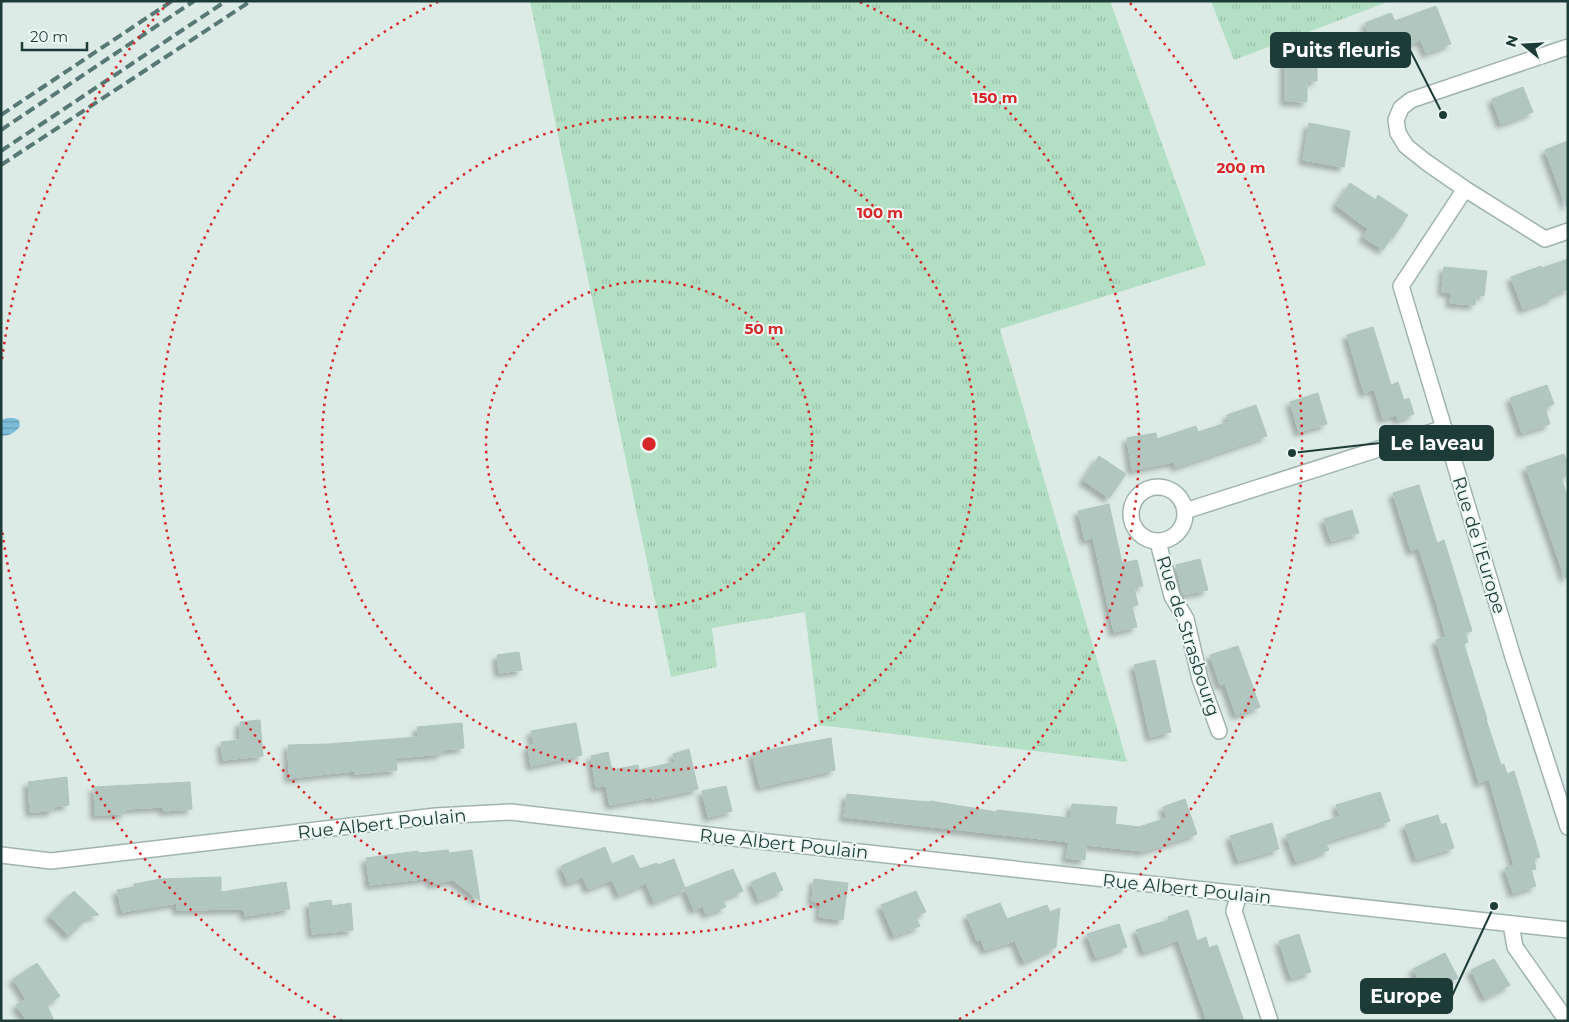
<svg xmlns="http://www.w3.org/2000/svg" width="1569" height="1022" font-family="Montserrat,sans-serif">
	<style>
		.grass { fill: url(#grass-tufts) }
		.water { fill: url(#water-rules) }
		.building { fill: #b2c6c0; stroke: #afc5bf; filter: url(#shadow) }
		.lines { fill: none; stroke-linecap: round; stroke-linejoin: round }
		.minor-casing { stroke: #a0b3af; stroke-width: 18 }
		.minor { stroke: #fff; stroke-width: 15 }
		.rail { stroke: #577874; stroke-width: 4; stroke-dasharray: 10 5; stroke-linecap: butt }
		.ring { fill: none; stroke: #d62828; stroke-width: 2.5; stroke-dasharray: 2.5 5 }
		.labels { text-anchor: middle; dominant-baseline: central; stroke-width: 4; stroke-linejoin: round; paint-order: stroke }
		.street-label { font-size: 18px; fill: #1d3c38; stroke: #edf7f4 }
		.centre { fill: #d62828; stroke: #edf7f4; stroke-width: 2.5 }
		.ring-label { font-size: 15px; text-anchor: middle; font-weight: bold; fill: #d62828; stroke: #edf7f4; stroke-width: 4; stroke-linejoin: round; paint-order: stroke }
		.leader { fill: none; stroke: #1d3c38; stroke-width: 2 }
		.callout-dot { fill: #1d3c38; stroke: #edf7f4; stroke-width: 2 }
		.callout { fill: #1d3c38; stroke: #1d3c38; stroke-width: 2 }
		.callout-label { font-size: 19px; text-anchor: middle; font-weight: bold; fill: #fff }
	</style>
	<defs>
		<pattern id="grass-tufts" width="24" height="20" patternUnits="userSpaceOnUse" patternTransform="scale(1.25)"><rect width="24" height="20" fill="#b3dfc5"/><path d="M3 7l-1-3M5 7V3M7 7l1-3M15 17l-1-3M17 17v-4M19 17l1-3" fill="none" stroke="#9ac0aa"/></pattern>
		<pattern id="water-rules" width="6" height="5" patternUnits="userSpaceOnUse" patternTransform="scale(1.25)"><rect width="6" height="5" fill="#7dbdd8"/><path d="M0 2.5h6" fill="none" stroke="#669bb0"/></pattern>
		<filter id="shadow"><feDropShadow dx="-4.5" dy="4.5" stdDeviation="2.5" flood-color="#0004"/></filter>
	</defs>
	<rect width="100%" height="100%" fill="#ddebe7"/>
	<g class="grass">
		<path d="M 530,1 L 1110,1 L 1206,265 L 1000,329 L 1127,762 L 819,725 L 805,612 L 712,628 L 717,667 L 671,677 Z"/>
		<path d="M 1211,1 L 1390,1 L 1234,60 Z"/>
	</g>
	<path class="water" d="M 7,418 L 14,418 L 19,420 L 20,426 C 16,432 10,436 1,436 L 1,420 Z"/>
	<g class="building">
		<path d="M 1436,6 L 1451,44 L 1426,53 L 1421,40 L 1377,57 L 1365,23 L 1391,13 L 1395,21 Z"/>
		<path d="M 1285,60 L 1317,61 L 1317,81 L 1307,81 L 1307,102 L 1285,101 Z"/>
		<path d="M 1523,87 L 1533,112 L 1501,124 L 1492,99 Z"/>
		<path d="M 1309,123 L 1350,131 L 1344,167 L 1303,160 Z"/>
		<path d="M 1568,141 L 1568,205 L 1566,206 L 1545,150 Z"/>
		<path d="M 1350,183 L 1376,200 L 1378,195 L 1408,215 L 1393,238 L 1391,237 L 1383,250 L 1363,237 L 1368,229 L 1336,205 Z"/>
		<path d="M 1568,259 L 1568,289 L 1552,295 L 1553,298 L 1523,309 L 1511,277 L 1541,266 L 1542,268 Z"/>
		<path d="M 1444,267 L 1487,271 L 1484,296 L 1476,295 L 1475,305 L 1450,303 L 1451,292 L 1442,292 Z"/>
		<path d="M 1373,327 L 1391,385 L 1398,382 L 1404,400 L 1409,398 L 1414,414 L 1398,420 L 1396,415 L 1383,419 L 1374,389 L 1364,393 L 1347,335 Z"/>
		<path d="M 1547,385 L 1554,404 L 1545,408 L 1550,424 L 1522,433 L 1510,398 Z"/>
		<path d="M 1318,393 L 1327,424 L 1299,432 L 1290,402 Z"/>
		<path d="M 1256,405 L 1267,436 L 1176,467 L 1174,462 L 1132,470 L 1127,438 L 1156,433 L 1157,439 L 1196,426 L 1198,432 L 1229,422 L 1227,415 Z"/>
		<path d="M 1564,454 L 1568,464 L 1568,476 L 1561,478 L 1568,498 L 1568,577 L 1565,578 L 1526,467 Z"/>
		<path d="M 1099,456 L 1126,474 L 1109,498 L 1083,480 Z"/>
		<path d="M 1419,485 L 1437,543 L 1444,540 L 1472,631 L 1465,633 L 1468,642 L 1464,644 L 1487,719 L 1486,719 L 1501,765 L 1504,764 L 1507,774 L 1514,771 L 1540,857 L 1534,859 L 1536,869 L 1531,870 L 1536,886 L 1513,893 L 1505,868 L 1514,865 L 1489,779 L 1479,783 L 1436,640 L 1446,637 L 1438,608 L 1419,548 L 1411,551 L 1393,493 Z"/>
		<path d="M 1109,504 L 1122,563 L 1137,560 L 1143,586 L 1134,588 L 1138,605 L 1132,606 L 1137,627 L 1114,632 L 1093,538 L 1085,540 L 1078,511 Z"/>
		<path d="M 1352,510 L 1359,533 L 1331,541 L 1324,519 Z"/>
		<path d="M 1200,559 L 1208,590 L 1183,595 L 1176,565 Z"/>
		<path d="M 1238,646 L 1260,707 L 1236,715 L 1225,684 L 1220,685 L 1210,655 Z"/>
		<path d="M 519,652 L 522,670 L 499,673 L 497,655 Z"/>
		<path d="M 1155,660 L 1171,732 L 1150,737 L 1134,665 Z"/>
		<path d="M 260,720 L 263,756 L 223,760 L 221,742 L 240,740 L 240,722 Z"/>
		<path d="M 462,723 L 464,748 L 442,750 L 442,754 L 396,758 L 397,770 L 355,774 L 355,771 L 289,778 L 288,745 L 328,744 L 418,737 L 417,727 Z"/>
		<path d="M 576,723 L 582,755 L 531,766 L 528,746 L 534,745 L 531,731 Z"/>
		<path d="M 831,738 L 835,770 L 760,787 L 752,753 Z"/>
		<path d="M 689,749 L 698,789 L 652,799 L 652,797 L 610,805 L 606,786 L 596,787 L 591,756 L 608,752 L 612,770 L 638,765 L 639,770 L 675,762 L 673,754 Z"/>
		<path d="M 67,777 L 69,805 L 53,807 L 53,811 L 30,812 L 28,782 Z"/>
		<path d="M 190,782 L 192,809 L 164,811 L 163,807 L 125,809 L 125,814 L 95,815 L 94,787 Z"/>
		<path d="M 726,786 L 732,811 L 708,817 L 702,791 Z"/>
		<path d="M 1380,792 L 1390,821 L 1325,842 L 1329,850 L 1296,862 L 1286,835 L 1340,816 L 1336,805 Z"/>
		<path d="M 847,794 L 917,801 L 930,802 L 930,801 L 997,812 L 997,810 L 1070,818 L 1072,804 L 1117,807 L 1115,824 L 1139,827 L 1167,818 L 1163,807 L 1185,799 L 1197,834 L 1144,851 L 1086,845 L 1085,860 L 1066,858 L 1069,842 L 844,817 Z"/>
		<path d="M 1438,815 L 1441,825 L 1446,823 L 1454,848 L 1416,859 L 1405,825 Z"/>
		<path d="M 1272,823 L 1279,849 L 1238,861 L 1230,836 Z"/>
		<path d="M 605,847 L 612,864 L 633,855 L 640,869 L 657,863 L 658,865 L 674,859 L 685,888 L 733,869 L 743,891 L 722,899 L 726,907 L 706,914 L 703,906 L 694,910 L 685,889 L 654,902 L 646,883 L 619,895 L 612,880 L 588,889 L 583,877 L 568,883 L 561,866 Z"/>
		<path d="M 448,850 L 449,853 L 472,850 L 480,901 L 453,880 L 431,884 L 430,878 L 370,885 L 366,858 L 418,851 L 419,853 Z"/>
		<path d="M 775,872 L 783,890 L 759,900 L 751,882 Z"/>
		<path d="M 221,877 L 221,892 L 286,882 L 290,909 L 245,916 L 244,909 L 177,910 L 177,903 L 122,912 L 117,890 L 134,887 L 134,884 L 161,879 Z"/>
		<path d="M 814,879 L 848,883 L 843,920 L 819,917 L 821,903 L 812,901 Z"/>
		<path d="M 74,891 L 99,915 L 86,917 L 86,919 L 69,936 L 49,916 Z"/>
		<path d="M 916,891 L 926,912 L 915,916 L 920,926 L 894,936 L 881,905 Z"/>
		<path d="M 331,900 L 332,906 L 351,903 L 353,930 L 312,934 L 309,903 Z"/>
		<path d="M 1000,903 L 1007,919 L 1047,905 L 1050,912 L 1060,908 L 1056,947 L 1024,962 L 1015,941 L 985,950 L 981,940 L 977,941 L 967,915 Z"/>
		<path d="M 1188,910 L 1197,941 L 1206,937 L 1209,948 L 1217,945 L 1244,1021 L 1207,1021 L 1178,940 L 1144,952 L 1136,930 L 1169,920 L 1168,917 Z"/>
		<path d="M 1119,924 L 1127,947 L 1096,958 L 1087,934 Z"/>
		<path d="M 1299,934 L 1311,972 L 1291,978 L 1279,941 Z"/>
		<path d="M 1445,953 L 1458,978 L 1426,993 L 1413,969 Z"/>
		<path d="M 1494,959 L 1510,985 L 1485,998 L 1471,970 Z"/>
		<path d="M 37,963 L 60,996 L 47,1005 L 54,1021 L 27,1021 L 16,1005 L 26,999 L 13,979 Z"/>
	</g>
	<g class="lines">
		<defs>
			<g id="minor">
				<path d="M 1568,47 L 1411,100 L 1401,108 L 1396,120 L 1398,133 L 1406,146 L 1426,162 L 1465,189 L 1545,239 L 1568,231"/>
				<path d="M 1465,189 L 1401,286 L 1513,657 L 1568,827"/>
				<circle cx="1158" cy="514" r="27"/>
				<path d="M 1185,511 L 1444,428"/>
				<path d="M 1158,542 L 1172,596 L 1186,619 L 1200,679 L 1219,731"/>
				<path d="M 1,855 L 51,861 L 436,816 L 511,812 L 751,840 L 1568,930"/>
				<path d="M 1239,894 L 1234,911 L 1270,1021"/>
				<path d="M 1511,924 L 1515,947 L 1567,1021"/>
			</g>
		</defs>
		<use href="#minor" class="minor-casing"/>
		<use href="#minor" class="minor"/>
		<g class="rail">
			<path d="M 1,115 L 172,1"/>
			<path d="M 1,130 L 194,1"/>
			<path d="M 1,151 L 226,1"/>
			<path d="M 1,165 L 251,1"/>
		</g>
	</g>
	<g class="ring">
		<circle cx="649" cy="444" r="163"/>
		<circle cx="649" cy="444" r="327"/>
		<path d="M860 2A490 490 0 1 1 438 2"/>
		<path d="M342 1021A653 653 0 0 1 2 529M2 359A653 653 0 0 1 168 3M1130 3A653 653 0 0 1 956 1021"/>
	</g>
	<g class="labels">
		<g class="street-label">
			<text transform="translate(1479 545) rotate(73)">Rue de l'Europe</text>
			<text transform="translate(1188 636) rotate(72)">Rue de Strasbourg</text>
			<text transform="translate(382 824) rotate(-6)">Rue Albert Poulain</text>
			<text transform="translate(784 844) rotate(6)">Rue Albert Poulain</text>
			<text transform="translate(1187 889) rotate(6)">Rue Albert Poulain</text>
		</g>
	</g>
	<circle cx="649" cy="444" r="8" class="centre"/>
	<g class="ring-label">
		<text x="995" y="103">150 m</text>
		<text x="1241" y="173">200 m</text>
		<text x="880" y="218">100 m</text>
		<text x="764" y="334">50 m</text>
	</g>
	<path class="leader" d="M1443 115L1410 50M1292 453L1380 443M1494 906L1452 996"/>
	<g class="callout-dot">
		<circle cx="1443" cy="115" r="5"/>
		<circle cx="1292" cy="453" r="5"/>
		<circle cx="1494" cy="906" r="5"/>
	</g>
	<g class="callout">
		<rect x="1271" y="33" width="139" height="34" rx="5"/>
		<rect x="1380" y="426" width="113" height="34" rx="5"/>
		<rect x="1361" y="979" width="91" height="34" rx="5"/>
	</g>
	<g class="callout-label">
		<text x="1341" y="57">Puits fleuris</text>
		<text x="1437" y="450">Le laveau</text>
		<text x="1406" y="1003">Europe</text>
	</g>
	<rect width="1569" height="1022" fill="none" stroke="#1d3c38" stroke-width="5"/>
	<g transform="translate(1524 45) rotate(288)" stroke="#edf7f4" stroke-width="4" paint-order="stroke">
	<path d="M0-4L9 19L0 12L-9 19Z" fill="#1d3c38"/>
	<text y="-8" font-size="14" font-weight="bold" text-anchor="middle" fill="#1d3c38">N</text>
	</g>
	<path d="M22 42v8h65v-8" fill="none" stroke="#1d3c38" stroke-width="2.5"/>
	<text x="30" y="42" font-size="15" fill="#1d3c38" stroke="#edf7f4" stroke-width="4" paint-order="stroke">20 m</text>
</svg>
